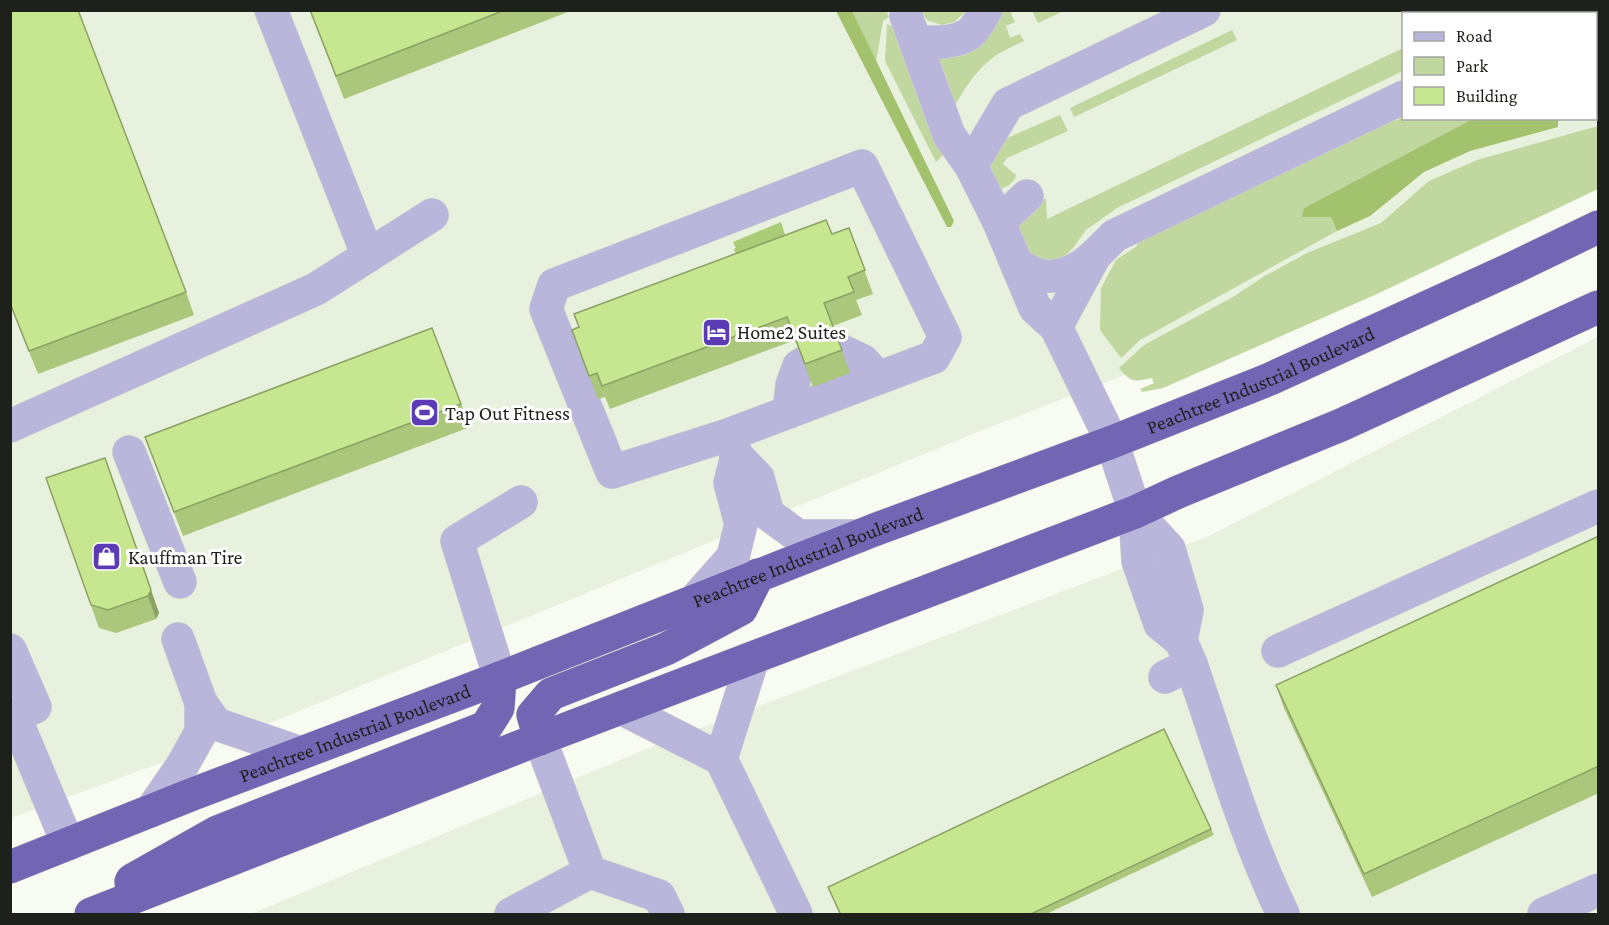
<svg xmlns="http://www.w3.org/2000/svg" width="1609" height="925" font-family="'Crimson Pro',serif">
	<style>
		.built { fill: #e8f0de; fill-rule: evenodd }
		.green { fill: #c1d7a0 }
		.forest { fill: #a2c26d }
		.water { fill: #abcc76 }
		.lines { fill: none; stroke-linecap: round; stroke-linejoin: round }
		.minor-casing { stroke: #d4d8cf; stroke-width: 34 }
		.highway-casing { stroke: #d4d8cf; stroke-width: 34 }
		.minor { stroke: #b9b5db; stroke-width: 33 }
		.highway { stroke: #7265b3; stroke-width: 33 }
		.wall { fill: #aac77c }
		.shaded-wall { fill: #8ba265 }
		.building { fill: #c6e790; stroke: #8ba265; stroke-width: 1.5 }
		.labels { text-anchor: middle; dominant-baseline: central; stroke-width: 6; stroke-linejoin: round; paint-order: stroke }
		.poi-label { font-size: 20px; fill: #1e201c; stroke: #fff; text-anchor: start }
		.street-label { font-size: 20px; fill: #1e201c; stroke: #fff }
	</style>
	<rect width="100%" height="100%" fill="#f7fbf1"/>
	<g class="built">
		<path d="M 11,11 L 1598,11 L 1598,168 L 1453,248 L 985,429 L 280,719 L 11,818 ZM 1404,14 L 1596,14 L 1596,118 L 1404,118 Z"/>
		<path d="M 1598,337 L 1598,914 L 251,914 L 661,743 L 1207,537 Z"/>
	</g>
	<g class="green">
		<path d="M 852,11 L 865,11 L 866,13 L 869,11 L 886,11 L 889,17 L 883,21 L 876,62 Z"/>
		<path d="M 921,11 L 966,11 L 954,22 L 942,25 L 927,20 Z"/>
		<path d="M 999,11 L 1010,11 L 1015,22 L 1006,26 L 1010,38 L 1020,34 L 1024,41 C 1015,45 1006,49 998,54 C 975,69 961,94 948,118 L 932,54 Z"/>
		<path d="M 1032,11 L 1064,11 L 1038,23 Z"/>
		<path d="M 1598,17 L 1598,116 L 1596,117 L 1596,19 Z"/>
		<path d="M 887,24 L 894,27 L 913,63 L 943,155 L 936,162 L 885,61 Z"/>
		<path d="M 1232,30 L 1237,40 L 1074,117 L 1070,108 Z"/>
		<path d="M 1403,48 L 1403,71 L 1117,208 L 1086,230 L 1074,247 L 1062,259 L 1034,264 L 1016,220 L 1041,198 L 1046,199 L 1047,219 Z"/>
		<path d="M 1403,112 L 1404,118 L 1475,119 L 1304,208 L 1331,217 L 1337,231 L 1140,340 L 1121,358 L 1100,330 L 1101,288 L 1116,260 L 1137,246 L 1137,239 L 1382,121 L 1399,120 L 1396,115 Z"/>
		<path d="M 1060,115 L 1068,131 L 1007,158 L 1003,164 L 1016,175 L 1015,179 L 1009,185 L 994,193 L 988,160 L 1007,138 Z"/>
		<path d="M 1598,126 L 1598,189 L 1377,294 L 1163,388 L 1142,392 L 1140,389 L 1154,383 L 1152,378 C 1134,382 1131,383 1119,368 L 1144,345 L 1233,297 L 1263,277 L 1307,253 L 1381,223 L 1429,181 L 1477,160 Z"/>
	</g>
	<g class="forest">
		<path d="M 836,11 L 852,11 L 954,221 L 951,227 L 947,227 Z"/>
		<path d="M 1475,118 L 1558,119 L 1558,127 L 1470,151 L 1424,172 L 1370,216 L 1337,231 L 1331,217 L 1302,217 L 1304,208 Z"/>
	</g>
	<path class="water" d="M 781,222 L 786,238 L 737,258 L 734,249 L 736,248 L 733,242 Z"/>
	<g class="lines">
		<defs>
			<g id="minor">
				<path d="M 271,10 L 368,256"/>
				<path d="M 1588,14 L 1595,10"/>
				<path d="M 906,16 L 949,135 L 971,166 L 999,222 L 1035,308 L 1056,327 L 1094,257"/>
				<path d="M 916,42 C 933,42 954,44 969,34 C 976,29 981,18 986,10"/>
				<path d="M 971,166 L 1008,104 L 1204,10"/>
				<path d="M 999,222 L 1027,196"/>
				<path d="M 1017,265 C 1024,268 1031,273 1039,275 C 1071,282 1094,257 1114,236 L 1404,97"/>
				<path d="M 1056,327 L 1112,442 L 1135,512 L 1138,561 L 1160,624 L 1181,641 L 1191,664 C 1220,748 1245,835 1283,914"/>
				<path d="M 842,351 L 863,361 L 878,378"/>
				<path d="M 789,412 L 792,385 L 799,366 L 804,363"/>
				<path d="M 10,426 L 316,289 L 432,215"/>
				<path d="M 728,435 L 934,357 L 945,337 L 862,166 L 554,285 L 546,309 L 612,472 L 728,435 L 737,456 L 758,478 L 768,514 L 798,536 L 859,536"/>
				<path d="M 129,452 L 180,582"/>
				<path d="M 1135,512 L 1169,549 L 1187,610 L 1181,641"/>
				<path d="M 694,601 L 733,557 L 741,524 L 730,483 L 737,456"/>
				<path d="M 178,639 L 201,703 L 216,724 L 301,753"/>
				<path d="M 10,650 L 35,707 L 14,715"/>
				<path d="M 1278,651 L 1598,506"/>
				<path d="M 1165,677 L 1191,664"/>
				<path d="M 500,678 L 457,541 L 521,502"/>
				<path d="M 621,708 L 721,759 L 796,914"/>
				<path d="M 10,717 L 14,715 L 68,844"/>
				<path d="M 540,739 L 590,872"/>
				<path d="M 721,759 L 753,658"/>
				<path d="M 151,811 L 182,766 L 201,732 L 201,703"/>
				<path d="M 511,914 L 590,872 L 659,896 L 668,914"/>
				<path d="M 1544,914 L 1598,890"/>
			</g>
			<g id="highway">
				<path d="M 540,739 L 533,715 L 551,694 L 666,649 L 741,609 L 758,575"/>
				<path id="s1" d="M 10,867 L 193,794 L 500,678 L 874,530 L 1112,442 L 1270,379 L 1513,268 L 1598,227"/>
				<path d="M 131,882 L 132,880 L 217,832 L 486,727 L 498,708 L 500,678"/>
				<path d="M 91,914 L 529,743 L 1135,512 L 1178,492 L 1341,425 L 1598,307"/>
			</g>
		</defs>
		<use href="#minor" class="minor-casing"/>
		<use href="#highway" class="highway-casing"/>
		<use href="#minor" class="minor"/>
		<use href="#highway" class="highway"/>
	</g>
	<g class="wall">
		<path d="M 10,10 L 186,292 L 194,315 L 38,374 L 10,304 Z"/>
		<path d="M 310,10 L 573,10 L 344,99 Z"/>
		<path d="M 849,228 L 873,294 L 856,300 L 862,315 L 833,326 L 850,373 L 813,387 L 795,340 L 610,409 L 605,397 L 598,399 L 572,330 Z"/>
		<path d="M 461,404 L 470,427 L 183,536 L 145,437 Z"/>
		<path d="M 105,458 L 159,613 L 156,619 L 116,633 L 99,628 L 46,478 Z"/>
		<path d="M 1599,536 L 1599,793 L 1372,897 L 1284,708 L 1276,685 Z"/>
		<path d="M 1211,829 L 1214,835 L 1044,915 L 840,915 L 828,887 Z"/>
	</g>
	<path class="shaded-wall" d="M 105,458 L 159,613 L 156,619 L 148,596 Z"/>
	<g class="building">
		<path d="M 10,10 L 78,10 L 186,292 L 29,351 L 10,303 Z"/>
		<path d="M 310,10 L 505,10 L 336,76 Z"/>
		<path d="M 826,220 L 832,234 L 849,228 L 865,270 L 848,277 L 854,292 L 824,303 L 842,350 L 805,364 L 787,317 L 602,386 L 597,373 L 589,376 L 572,330 L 579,327 L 574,314 Z"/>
		<path d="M 432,328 L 461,404 L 174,512 L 145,437 Z"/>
		<path d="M 105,458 L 151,590 L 148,596 L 108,610 L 91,605 L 46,478 Z"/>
		<path d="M 1599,536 L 1599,766 L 1364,874 L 1276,685 Z"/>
		<path d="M 1164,729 L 1211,829 L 1029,915 L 841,915 L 828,887 Z"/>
	</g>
	<defs>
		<symbol id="hotel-square" viewBox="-11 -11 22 22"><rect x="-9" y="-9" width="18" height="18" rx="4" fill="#5b3cb4" stroke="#fff"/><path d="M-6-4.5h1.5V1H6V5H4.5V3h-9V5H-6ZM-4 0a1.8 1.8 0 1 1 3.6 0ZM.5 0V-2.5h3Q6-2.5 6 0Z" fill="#fff"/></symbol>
		<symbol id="stadium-square" viewBox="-11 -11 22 22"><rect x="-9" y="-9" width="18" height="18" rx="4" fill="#5b3cb4" stroke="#fff"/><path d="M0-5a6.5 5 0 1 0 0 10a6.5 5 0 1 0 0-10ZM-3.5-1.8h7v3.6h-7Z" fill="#fff"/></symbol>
		<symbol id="shop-square" viewBox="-11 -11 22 22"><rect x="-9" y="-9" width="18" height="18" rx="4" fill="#5b3cb4" stroke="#fff"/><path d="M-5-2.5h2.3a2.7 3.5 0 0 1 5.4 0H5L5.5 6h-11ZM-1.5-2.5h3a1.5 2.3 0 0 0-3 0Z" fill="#fff"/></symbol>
	</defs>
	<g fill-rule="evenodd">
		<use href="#hotel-square" x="700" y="316" width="33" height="33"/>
		<use href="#stadium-square" x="408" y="396" width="33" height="33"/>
		<use href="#shop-square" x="90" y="540" width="33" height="33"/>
	</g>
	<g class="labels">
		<g class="poi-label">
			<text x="737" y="332">Home2 Suites</text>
			<text x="445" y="413">Tap Out Fitness</text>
			<text x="128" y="557">Kauffman Tire</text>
		</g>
		<g class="street-label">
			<text stroke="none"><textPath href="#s1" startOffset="1342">Peachtree Industrial Boulevard</textPath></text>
			<text stroke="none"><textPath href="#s1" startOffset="856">Peachtree Industrial Boulevard</textPath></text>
			<text stroke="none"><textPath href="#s1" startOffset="370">Peachtree Industrial Boulevard</textPath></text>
		</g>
	</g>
	<rect width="1609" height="925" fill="none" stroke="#1e201c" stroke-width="24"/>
	<rect x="1402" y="12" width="195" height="108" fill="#ffffff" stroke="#a5a6a4" stroke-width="1.5"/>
	<rect x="1414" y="32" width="30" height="9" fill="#b9b5db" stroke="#a5a6a4" stroke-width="1.5"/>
	<text x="1456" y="42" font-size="18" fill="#1e201c">Road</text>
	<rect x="1414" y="57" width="30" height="18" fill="#c1d7a0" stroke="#a5a6a4" stroke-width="1.5"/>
	<text x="1456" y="72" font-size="18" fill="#1e201c">Park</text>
	<rect x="1414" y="87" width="30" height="18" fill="#c6e790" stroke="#a5a6a4" stroke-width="1.5"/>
	<text x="1456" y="102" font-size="18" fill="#1e201c">Building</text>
</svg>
